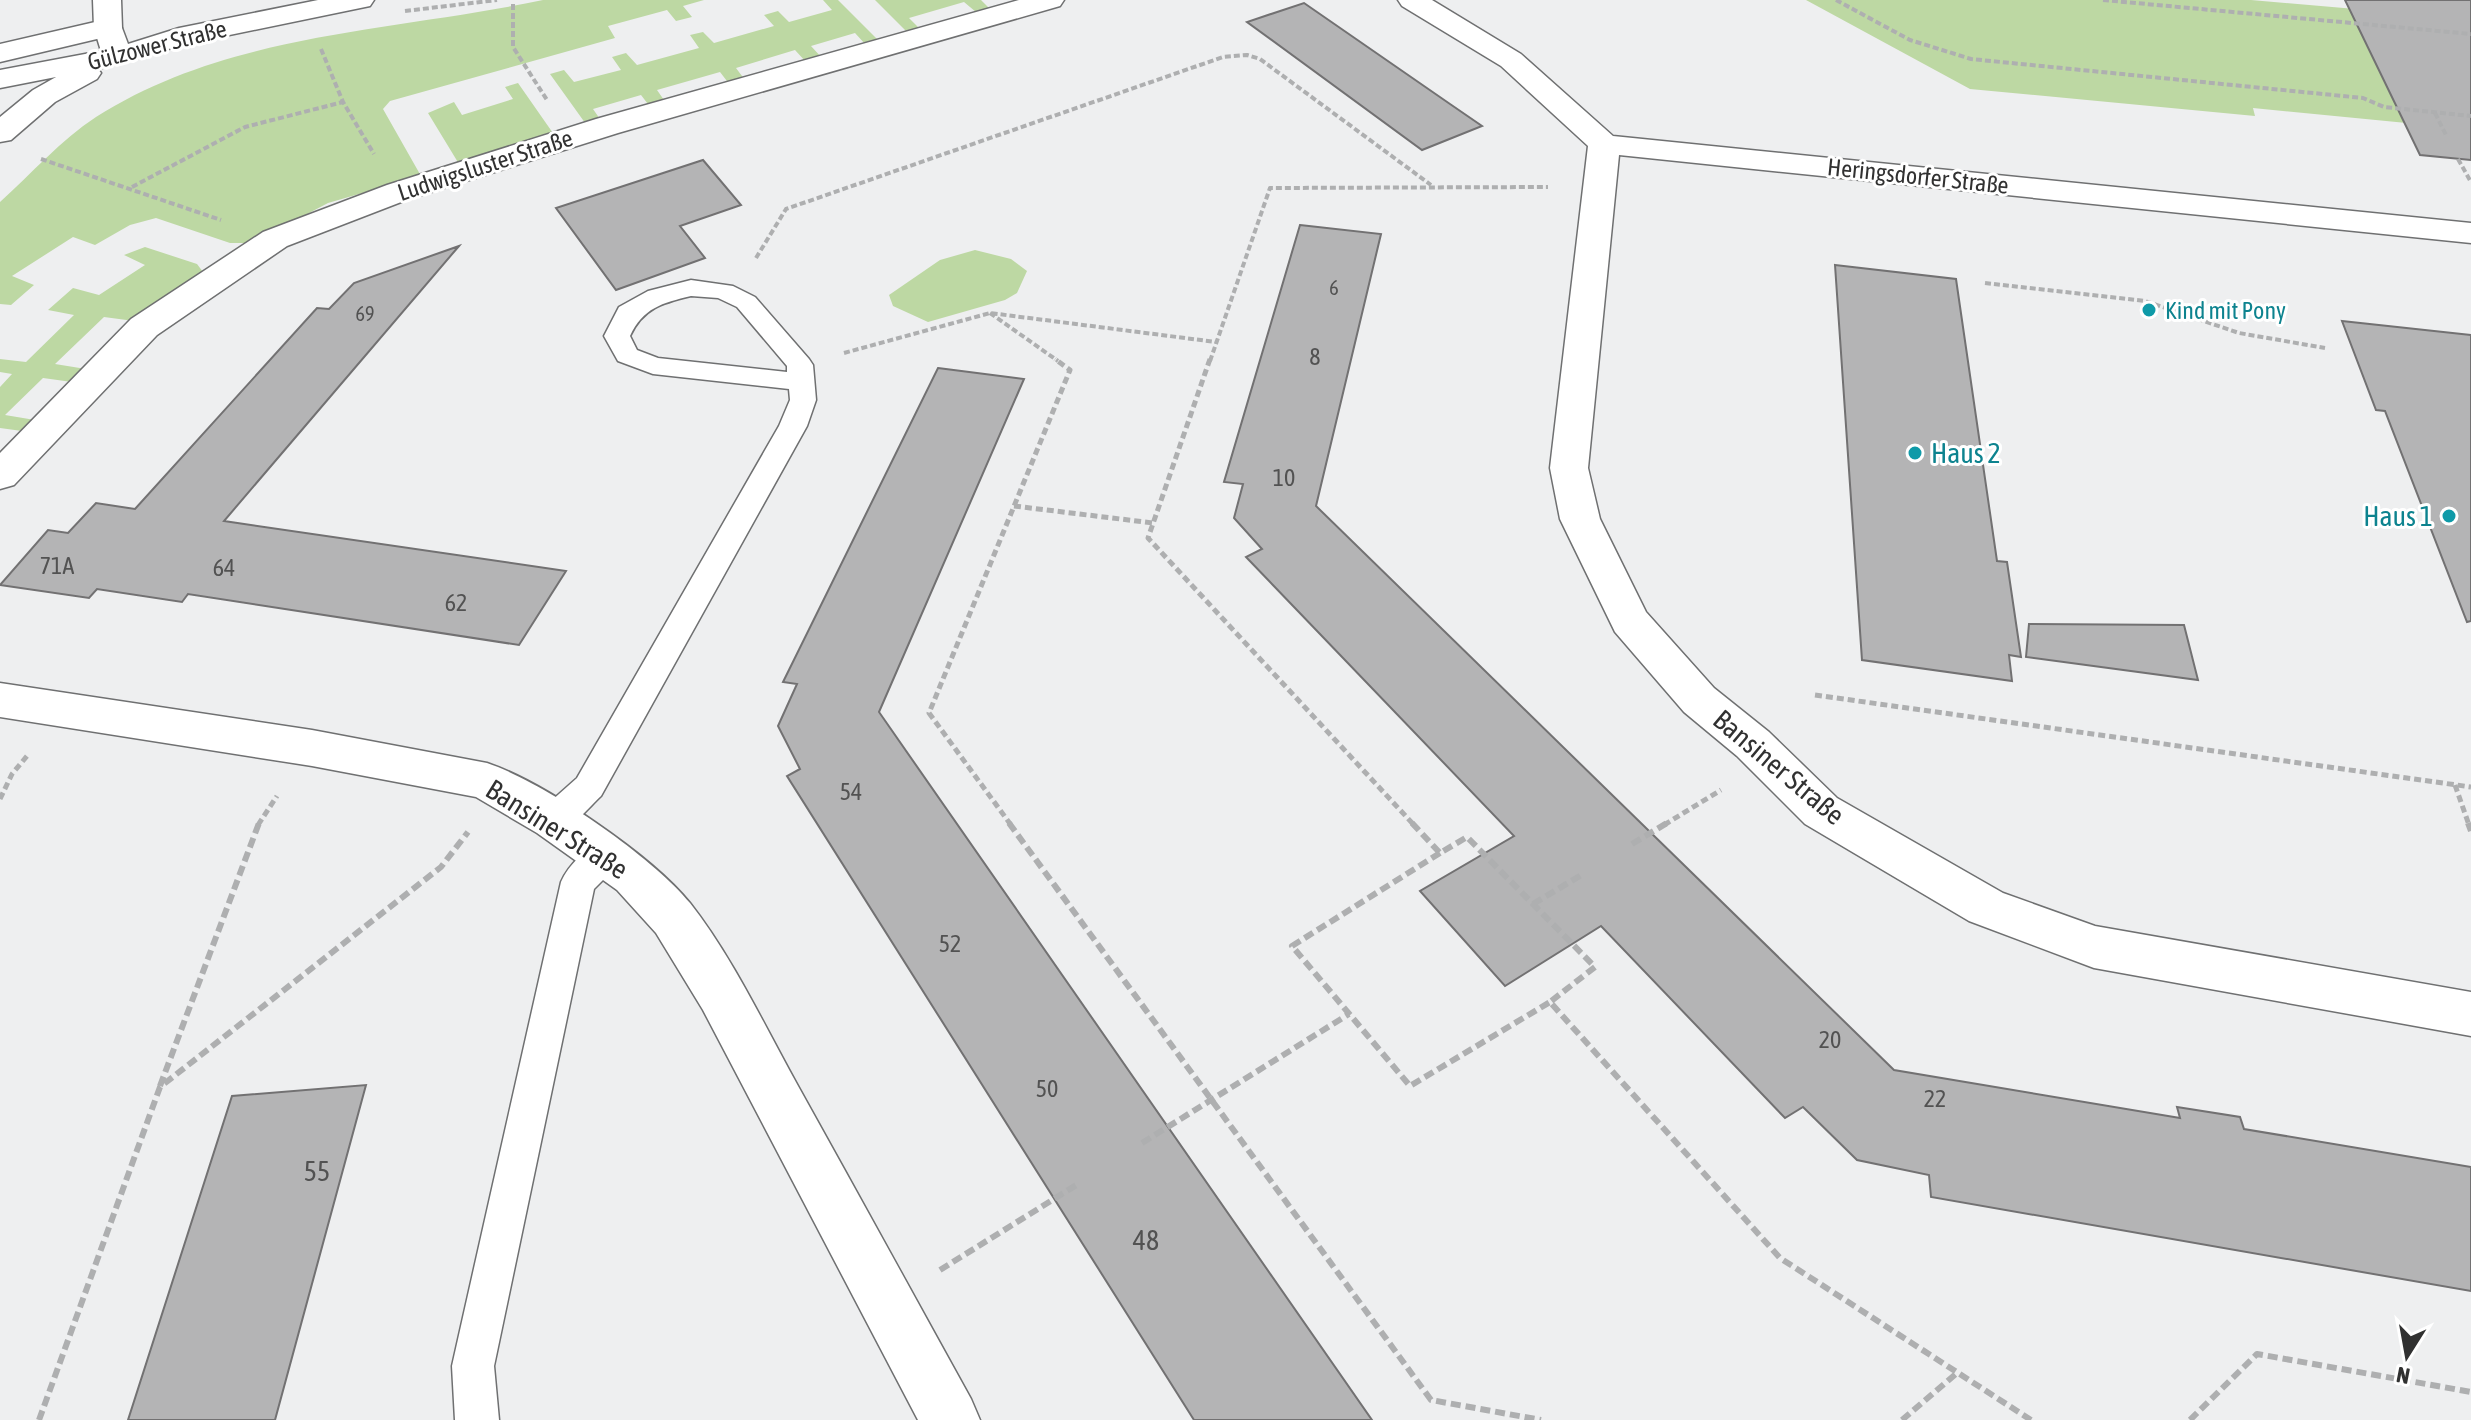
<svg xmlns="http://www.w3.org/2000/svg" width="2471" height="1420" font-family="'Asap Condensed',sans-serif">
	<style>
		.green { fill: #bdd8a3 }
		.building { fill: #b4b4b5; stroke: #727172; stroke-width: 2 }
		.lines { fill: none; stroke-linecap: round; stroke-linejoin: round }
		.lane-casing { stroke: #6f7071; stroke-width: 3 }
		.street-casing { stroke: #6f7071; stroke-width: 3 }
		.secondary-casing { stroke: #6f7071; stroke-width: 3 }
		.path-far2 { stroke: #aeafb0; stroke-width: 4; stroke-dasharray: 6 3; stroke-linecap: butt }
		.path-far1 { stroke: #aeafb0; stroke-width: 5; stroke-dasharray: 7 4; stroke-linecap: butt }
		.path { stroke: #aeafb0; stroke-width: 6; stroke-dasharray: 10 5; stroke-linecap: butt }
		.lane { fill: #fff; fill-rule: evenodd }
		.street { fill: #fff; fill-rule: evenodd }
		.secondary { fill: #fff; fill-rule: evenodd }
		.culture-dot { fill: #0f9aa8; stroke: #fff; stroke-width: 3 }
		.labels { text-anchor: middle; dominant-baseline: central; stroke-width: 6; stroke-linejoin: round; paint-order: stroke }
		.far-number-label { font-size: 20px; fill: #525252 }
		.far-street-label { font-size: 24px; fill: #313131; stroke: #fff }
		.far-culture-label { font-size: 24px; fill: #0d838f; stroke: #fff; text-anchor: start }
		.number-label { font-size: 24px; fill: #525252 }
		.culture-label { font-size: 28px; fill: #0d838f; stroke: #fff; text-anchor: start }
		.street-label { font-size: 28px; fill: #313131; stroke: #fff }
		.near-number-label { font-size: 28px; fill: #525252 }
	</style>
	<rect width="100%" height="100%" fill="#eeeff0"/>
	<g class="green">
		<path d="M 543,0 L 704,0 L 683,6 L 692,17 L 676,21 L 667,10 L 608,26 L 615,38 L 390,101 L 383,109 L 421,176 L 328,203 L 258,240 L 245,243 L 230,243 L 156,218 L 130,225 L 95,245 L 73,237 L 12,276 L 34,285 L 11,305 L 0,304 L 0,202 C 31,174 61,140 96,117 C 230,32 392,32 543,0 Z"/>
		<path d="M 823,0 L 838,0 L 879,41 L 866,45 L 855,33 L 811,46 L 822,58 L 806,62 L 795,50 L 736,68 L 745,80 L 730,85 L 720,72 L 657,90 L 666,103 L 651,108 L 641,95 L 593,109 L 602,122 L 588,127 L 550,74 L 564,70 L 574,82 L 621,70 L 612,57 L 626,53 L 637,65 L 699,48 L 690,35 L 703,32 L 714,43 L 774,26 L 764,15 L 778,11 L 789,22 L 832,10 Z"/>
		<path d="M 875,0 L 981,0 L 990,9 L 976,12 L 964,2 L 909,18 L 920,29 L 908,33 Z"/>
		<path d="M 1806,0 L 2251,0 L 2471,19 L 2427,125 L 2253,108 L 2255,116 L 1970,89 Z"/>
		<path d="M 518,83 L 555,136 L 459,164 L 428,113 L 454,102 L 462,115 L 513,99 L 505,87 Z"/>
		<path d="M 145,247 L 197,264 L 203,272 L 134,321 L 104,317 L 55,364 L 86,369 L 72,382 L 43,378 L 5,415 L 35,420 L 22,431 L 0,428 L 0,387 L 12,374 L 0,372 L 0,359 L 26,362 L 74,315 L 48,310 L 73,288 L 99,295 L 145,265 L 124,255 Z"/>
		<path d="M 975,250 L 1011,259 L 1027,271 L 1017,293 L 1005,300 L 928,322 L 893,306 L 889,295 L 940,260 Z"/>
	</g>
	<g class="building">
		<path d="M 2345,0 L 2471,0 L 2471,160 L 2420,155 Z"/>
		<path d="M 1304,3 L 1450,104 L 1482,126 L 1422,150 L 1247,22 Z"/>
		<path d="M 703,160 L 741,205 L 680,226 L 705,258 L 616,290 L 556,208 Z"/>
		<path d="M 1300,225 L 1381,234 L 1316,506 L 1894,1070 L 2180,1118 L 2177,1107 L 2240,1117 L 2244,1129 L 2471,1167 L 2471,1291 L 1931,1197 L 1929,1175 L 1857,1160 L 1803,1107 L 1785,1118 L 1601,926 L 1505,986 L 1420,891 L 1514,836 L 1246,557 L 1262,549 L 1234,518 L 1243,484 L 1224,482 Z"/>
		<path d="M 459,246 L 224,521 L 566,571 L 519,645 L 188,594 L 182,602 L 97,589 L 89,598 L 0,585 L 48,530 L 68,533 L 96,503 L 135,509 L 317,308 L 329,309 L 354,283 Z"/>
		<path d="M 1835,265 L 1956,279 L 1997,561 L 2007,562 L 2021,657 L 2009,655 L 2012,681 L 1862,660 Z"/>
		<path d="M 2342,321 L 2471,335 L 2471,621 L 2467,622 L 2385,411 L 2376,410 Z"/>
		<path d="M 938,368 L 1024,379 L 879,712 L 1372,1420 L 1194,1420 L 787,776 L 800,769 L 778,726 L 797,684 L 783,682 Z"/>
		<path d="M 2029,624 L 2184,625 L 2198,680 L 2026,657 Z"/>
		<path d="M 366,1085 L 275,1420 L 128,1420 L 232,1096 Z"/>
	</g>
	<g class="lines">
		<defs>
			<g id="lane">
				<path d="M 691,280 L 733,286 L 755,297 L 809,359 L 813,365 L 816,400 L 807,426 L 601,796 C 583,813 566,838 541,830 L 536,820 L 541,810 L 577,778 L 779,426 L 790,400 L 789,389 L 653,374 L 618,361 L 604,336 L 619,307 L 648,291 ZM 691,296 L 718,298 L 737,307 L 787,366 L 787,372 L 658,358 L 637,350 L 630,336 C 643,308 662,303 691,296 Z"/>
				<path d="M 606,841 L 618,845 L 623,855 L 618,865 L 594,889 L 494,1366 L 499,1420 L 455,1420 L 452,1366 L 561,882 C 569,864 587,847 606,841 Z"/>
			</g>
			<g id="street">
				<path d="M 1019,0 L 1064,0 L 1060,6 L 618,133 L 409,199 L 287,246 L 157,335 L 14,485 L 0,489 L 0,453 L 131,319 L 263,232 L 387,185 L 596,119 Z"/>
				<path d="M 1398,0 L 1432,0 L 1521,54 L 1613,136 L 2471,223 L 2471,243 L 1619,155 L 1588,468 L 1600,519 L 1646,612 L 1714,688 L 1769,732 L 1837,798 L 2003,893 L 2095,926 L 2471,992 L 2471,1036 L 2094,968 L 1969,921 L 1805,824 L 1737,756 L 1684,712 L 1615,632 L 1560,519 L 1550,468 L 1588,146 L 1501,66 L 1402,6 Z"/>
				<path d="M 108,19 L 118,22 L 122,28 L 118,34 L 0,62 L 0,44 Z"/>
				<path d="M 0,683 L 312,730 L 487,763 C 544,782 652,856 690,903 C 733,958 764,1025 798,1086 C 856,1190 913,1294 971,1399 L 980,1420 L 918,1420 L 703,1010 L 656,933 L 617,890 L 537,833 L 476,797 L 312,766 L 0,717 Z"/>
			</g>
			<path id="secondary" d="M 93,0 L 121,0 L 122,28 L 128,44 L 179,28 L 318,0 L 374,0 L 370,6 L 186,44 L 98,69 L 101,73 L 97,79 L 55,102 L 11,140 L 0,142 L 0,117 L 33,90 L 56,77 L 0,88 L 0,70 L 101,51 L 94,28 Z"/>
		</defs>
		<use href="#lane" class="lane-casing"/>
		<use href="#street" class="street-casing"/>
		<use href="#secondary" class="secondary-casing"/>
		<g class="path-far2">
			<path d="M 1836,0 L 1910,40 L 1971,59 L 2363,98 L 2384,107 L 2471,116"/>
			<path d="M 2103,0 L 2471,34"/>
			<path d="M 513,4 L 513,47 L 547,100"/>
			<path d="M 405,11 L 497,0"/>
			<path d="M 321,49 L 343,102 L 374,154"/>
			<path d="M 2435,113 L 2446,135"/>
			<path d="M 41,159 L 221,220"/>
			<path d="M 2458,159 L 2471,182"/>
			<path d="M 132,187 L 245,127 L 343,102"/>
			<path d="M 756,258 L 786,209 L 1223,57 L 1247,55 L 1260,59 L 1431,185"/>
			<path d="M 1985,283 L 2145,301 L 2239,333 L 2325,348"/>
			<path d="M 990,313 L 1058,361"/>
			<path d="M 844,353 L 990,313 L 1216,342"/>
			<path d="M 1210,361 L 1270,188 L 1548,187"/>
		</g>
		<g class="path-far1">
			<path d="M 1210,359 L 1148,538 L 1414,825"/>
			<path d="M 1014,506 L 1153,523"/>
			<path d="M 1815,695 L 2471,787"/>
			<path d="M 2455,785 L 2469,825"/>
			<path d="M 0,799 L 12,774 L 27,756"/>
			<path d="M 258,825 L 277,796"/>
			<path d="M 1011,825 L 929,713 L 1070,370 L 1055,359"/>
			<path d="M 1664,825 L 1721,790"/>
		</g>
		<g class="path">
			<path d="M 1009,823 L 1431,1400 L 1541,1420"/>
			<path d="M 1412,823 L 1440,853 L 1467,837 L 1595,967 L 1550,1002 L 1780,1258 L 2031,1420"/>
			<path d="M 2468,823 L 2471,831"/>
			<path d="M 1632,844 L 1667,823"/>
			<path d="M 1440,853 L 1292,946 L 1410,1086 L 1550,1002"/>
			<path d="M 1533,904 L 1583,874"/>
			<path d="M 160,1086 L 259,823"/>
			<path d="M 1142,1143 L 1349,1014"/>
			<path d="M 940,1270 L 1078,1184"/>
			<path d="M 39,1420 L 160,1087 L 441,867 L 468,832"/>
			<path d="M 1902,1420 L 1957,1373"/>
			<path d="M 2190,1420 L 2257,1354 L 2471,1392"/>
		</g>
		<use href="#lane" class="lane"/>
		<use href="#street" class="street"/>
		<use href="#secondary" class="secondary"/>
	</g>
	<g class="culture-dot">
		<circle cx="2149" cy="310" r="8"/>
		<circle cx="1915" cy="453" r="8"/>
		<circle cx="2449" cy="516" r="8"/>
	</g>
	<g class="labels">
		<g class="far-number-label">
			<text x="1334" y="287">6</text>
			<text x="365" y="313">69</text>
		</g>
		<g class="far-street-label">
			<text transform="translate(157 45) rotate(-14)">Gülzower Straße</text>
			<text transform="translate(485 165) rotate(-18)">Ludwigsluster Straße</text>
			<text transform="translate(1918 176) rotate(6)">Heringsdorfer Straße</text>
		</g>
		<g class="far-culture-label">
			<text x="2165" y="310">Kind mit Pony</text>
		</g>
		<g class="number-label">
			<text x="1315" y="356">8</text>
			<text x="1284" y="477">10</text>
			<text x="57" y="565">71A</text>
			<text x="224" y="567">64</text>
			<text x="456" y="602">62</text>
			<text x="851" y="791">54</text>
			<text x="950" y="943">52</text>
			<text x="1830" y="1039">20</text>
			<text x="1047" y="1088">50</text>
			<text x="1935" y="1098">22</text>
		</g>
		<g class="culture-label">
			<text x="1931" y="453">Haus 2</text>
			<text x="2433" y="516" text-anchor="end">Haus 1</text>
		</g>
		<g class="street-label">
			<text transform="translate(1779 767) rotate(40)">Bansiner Straße</text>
			<text transform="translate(557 829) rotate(32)">Bansiner Straße</text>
		</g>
		<g class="near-number-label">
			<text x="317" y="1171">55</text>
			<text x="1146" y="1240">48</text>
		</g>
	</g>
	<g transform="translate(2407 1356) rotate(191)" stroke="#ffffff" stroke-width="6" paint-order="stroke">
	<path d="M0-6L14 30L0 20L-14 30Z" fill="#313131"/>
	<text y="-12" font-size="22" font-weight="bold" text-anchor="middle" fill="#313131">N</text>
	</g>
</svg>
